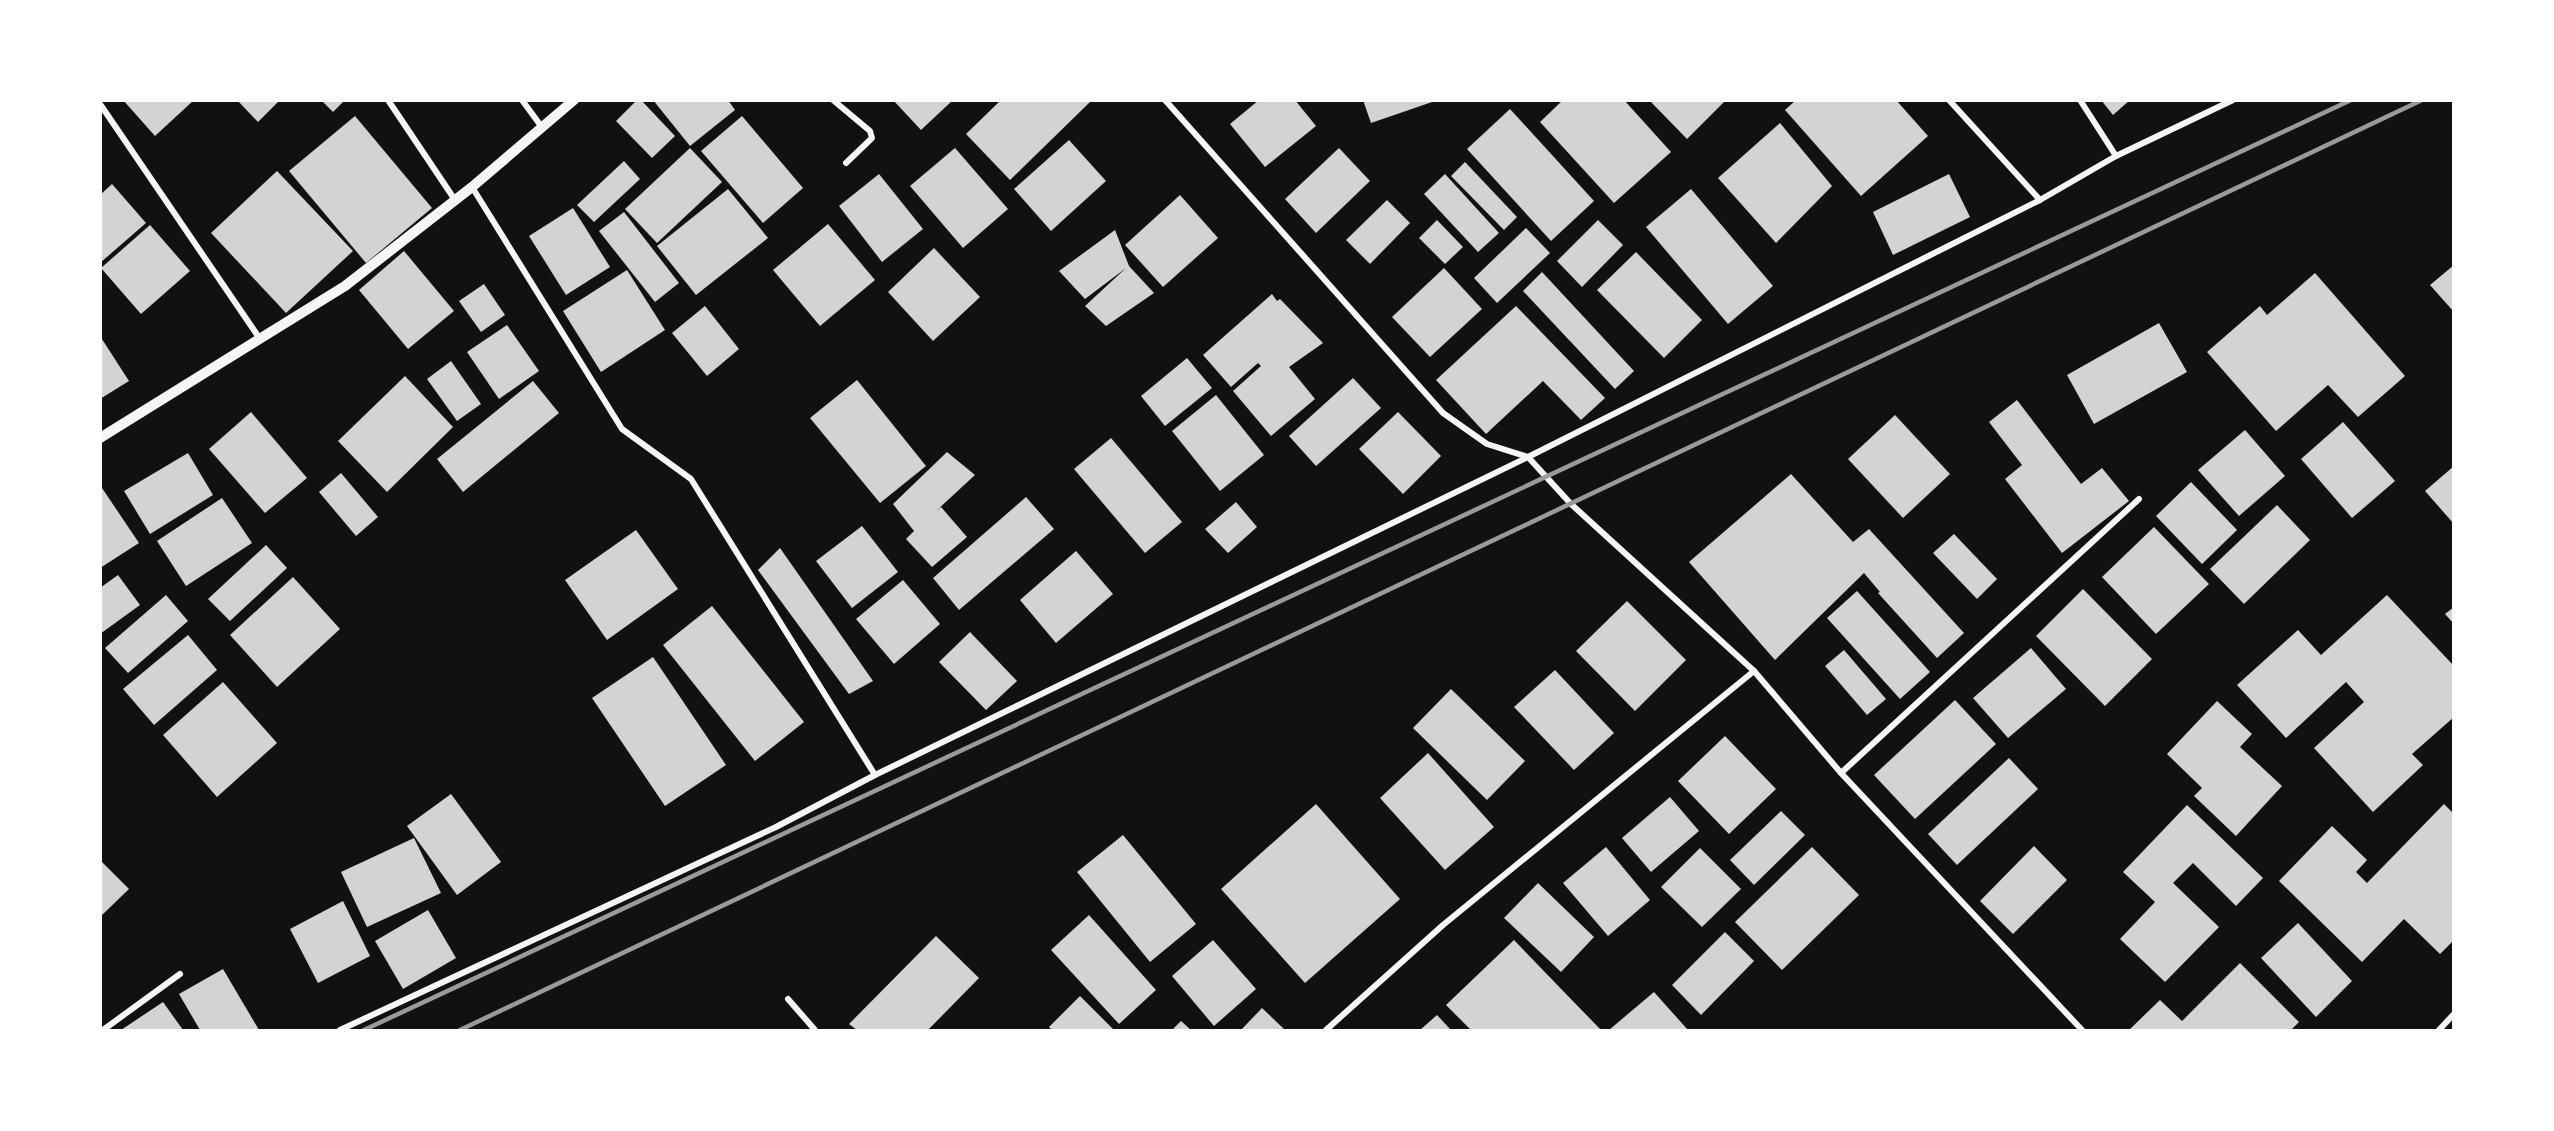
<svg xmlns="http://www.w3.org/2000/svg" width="2554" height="1131" font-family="Lato,sans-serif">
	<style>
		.building { fill: #d3d3d3 }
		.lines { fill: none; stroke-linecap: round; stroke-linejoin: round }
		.minor { stroke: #f5f5f5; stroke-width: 6 }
		.tertiary { stroke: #f5f5f5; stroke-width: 10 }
		.rail { stroke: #9a9a9a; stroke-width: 4.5 }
	</style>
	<rect width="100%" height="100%" fill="#111"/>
	<g class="building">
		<path d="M 123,100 L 194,100 L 155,136 Z"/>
		<path d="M 237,100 L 280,100 L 258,122 Z"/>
		<path d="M 321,100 L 345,100 L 333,112 Z"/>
		<path d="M 637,100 L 641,100 L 675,136 L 652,158 L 616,121 Z"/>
		<path d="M 653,100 L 728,100 L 735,110 L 690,146 Z"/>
		<path d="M 893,100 L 953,100 L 921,130 Z"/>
		<path d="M 1001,100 L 1089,100 L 1090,102 L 1010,180 L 966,134 Z"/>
		<path d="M 1259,100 L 1295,100 L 1316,126 L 1265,167 L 1230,124 Z"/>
		<path d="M 1363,100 L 1435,100 L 1435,101 L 1371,123 Z"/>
		<path d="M 1563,100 L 1624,100 L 1671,152 L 1614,203 L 1540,122 Z"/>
		<path d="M 1649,100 L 1726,100 L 1687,139 Z"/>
		<path d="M 1796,100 L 1896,100 L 1928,136 L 1861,196 L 1785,110 Z"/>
		<path d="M 2101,100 L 2130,100 L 2113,115 Z"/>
		<path d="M 1510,109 L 1594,201 L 1551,241 L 1467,149 Z"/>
		<path d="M 355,116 L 432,208 L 366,263 L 289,171 Z"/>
		<path d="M 742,116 L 803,188 L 763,223 L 701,151 Z"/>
		<path d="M 1780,123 L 1832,186 L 1776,243 L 1718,178 Z"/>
		<path d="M 1069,140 L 1106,181 L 1051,231 L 1014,189 Z"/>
		<path d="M 690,148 L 722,182 L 657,243 L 625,209 Z"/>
		<path d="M 955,148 L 1008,209 L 963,248 L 910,186 Z"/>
		<path d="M 1339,148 L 1370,181 L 1316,233 L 1285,199 Z"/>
		<path d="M 624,161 L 640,179 L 594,222 L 577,205 Z"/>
		<path d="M 1465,162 L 1517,217 L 1504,230 L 1451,176 Z"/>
		<path d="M 277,171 L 353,251 L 286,313 L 211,233 Z"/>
		<path d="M 879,174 L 923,229 L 882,262 L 839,206 Z"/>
		<path d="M 1445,174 L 1499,233 L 1478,252 L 1424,194 Z"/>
		<path d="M 1949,174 L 1970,217 L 1893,255 L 1873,212 Z"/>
		<path d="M 112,184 L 146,223 L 100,263 L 100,195 Z"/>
		<path d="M 728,189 L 768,238 L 696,295 L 657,246 Z"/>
		<path d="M 1691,189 L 1773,286 L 1728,324 L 1646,227 Z"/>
		<path d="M 1180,195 L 1218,238 L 1163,287 L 1125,245 Z"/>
		<path d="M 1387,200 L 1410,223 L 1370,264 L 1346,240 Z"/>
		<path d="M 573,208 L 610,267 L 566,295 L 529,236 Z"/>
		<path d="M 624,212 L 679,283 L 655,302 L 599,231 Z"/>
		<path d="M 1437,220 L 1463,247 L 1445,264 L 1419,238 Z"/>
		<path d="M 1598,220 L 1623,245 L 1582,287 L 1557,261 Z"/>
		<path d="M 828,224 L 875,280 L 820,326 L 773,270 Z"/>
		<path d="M 150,225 L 190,271 L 141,314 L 101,268 Z"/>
		<path d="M 1526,228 L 1550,253 L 1497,303 L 1474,278 Z"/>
		<path d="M 1115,230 L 1129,266 L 1154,293 L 1106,326 L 1085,306 L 1126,268 L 1085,299 L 1059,271 Z"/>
		<path d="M 934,248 L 980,297 L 933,341 L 888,292 Z"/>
		<path d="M 404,251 L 454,311 L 408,349 L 359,290 Z"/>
		<path d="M 1636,252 L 1702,320 L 1664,358 L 1597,290 Z"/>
		<path d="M 2454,265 L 2454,312 L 2430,285 Z"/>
		<path d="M 1444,268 L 1482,309 L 1430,357 L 1392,317 Z"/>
		<path d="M 627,270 L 665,330 L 601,372 L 563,311 Z"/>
		<path d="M 1542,272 L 1634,371 L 1615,389 L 1523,291 Z"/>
		<path d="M 2315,273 L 2405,376 L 2358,417 L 2328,385 L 2276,431 L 2207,352 L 2260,306 L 2267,315 Z"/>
		<path d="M 484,284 L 505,315 L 481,332 L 459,301 Z"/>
		<path d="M 1272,294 L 1277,301 L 1280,299 L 1323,343 L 1289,367 L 1315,399 L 1271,436 L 1233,391 L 1261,366 L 1258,363 L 1231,387 L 1203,355 Z"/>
		<path d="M 705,306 L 739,349 L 707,376 L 672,333 Z"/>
		<path d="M 1516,306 L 1605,398 L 1581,420 L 1543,381 L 1486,434 L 1436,380 Z"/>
		<path d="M 2159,323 L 2187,372 L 2094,424 L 2067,375 Z"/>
		<path d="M 507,325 L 539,371 L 499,399 L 467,352 Z"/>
		<path d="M 100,336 L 129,381 L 100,399 Z"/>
		<path d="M 1187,358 L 1212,388 L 1165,426 L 1141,396 Z"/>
		<path d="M 451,361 L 481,404 L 457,421 L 427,379 Z"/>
		<path d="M 405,376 L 453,427 L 387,492 L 338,441 Z"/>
		<path d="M 1353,378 L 1381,408 L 1316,466 L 1289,436 Z"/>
		<path d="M 857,380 L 926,466 L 880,503 L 810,418 Z"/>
		<path d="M 533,381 L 559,413 L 463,492 L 437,459 Z"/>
		<path d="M 1216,395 L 1264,455 L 1220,491 L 1172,431 Z"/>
		<path d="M 2017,400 L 2081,484 L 2102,468 L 2129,501 L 2062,553 L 2005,479 L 2022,465 L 1989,422 Z"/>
		<path d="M 251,412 L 307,478 L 265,513 L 209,449 Z"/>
		<path d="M 1398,412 L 1441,456 L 1403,494 L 1359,449 Z"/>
		<path d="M 1895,415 L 1950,474 L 1903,518 L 1848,459 Z"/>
		<path d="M 2343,422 L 2395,481 L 2352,518 L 2301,459 Z"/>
		<path d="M 2245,430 L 2285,476 L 2239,516 L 2198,470 Z"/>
		<path d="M 1111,438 L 1182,522 L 1145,553 L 1074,469 Z"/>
		<path d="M 947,452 L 975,475 L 936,511 L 941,507 L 967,537 L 932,567 L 906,539 L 914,531 L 893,504 Z"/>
		<path d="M 188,453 L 213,495 L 150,534 L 124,491 Z"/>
		<path d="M 2454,466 L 2454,524 L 2425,491 Z"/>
		<path d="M 341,473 L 378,517 L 356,536 L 319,492 Z"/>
		<path d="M 1791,474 L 1853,542 L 1869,529 L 1964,633 L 1937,658 L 1878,593 L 1880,592 L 1864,573 L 1775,660 L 1689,562 Z"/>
		<path d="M 2191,482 L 2237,530 L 2202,564 L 2156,516 Z"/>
		<path d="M 102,488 L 139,543 L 100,568 L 100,489 Z"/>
		<path d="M 1026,497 L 1054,529 L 959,610 L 933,578 Z"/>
		<path d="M 222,498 L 252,543 L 186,586 L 157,541 Z"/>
		<path d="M 1236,502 L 1257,527 L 1228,553 L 1205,529 Z"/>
		<path d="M 2277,505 L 2310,540 L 2244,604 L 2210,569 Z"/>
		<path d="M 862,526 L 898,572 L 852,608 L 816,561 Z"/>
		<path d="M 2154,527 L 2209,584 L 2156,634 L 2102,577 Z"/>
		<path d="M 636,530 L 678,589 L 607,640 L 565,580 Z"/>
		<path d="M 1954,534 L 1997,579 L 1977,599 L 1933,553 Z"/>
		<path d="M 266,545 L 287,568 L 230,621 L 208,599 Z"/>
		<path d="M 780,548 L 873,681 L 849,694 L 758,570 Z"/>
		<path d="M 1076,551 L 1113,594 L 1056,643 L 1020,600 Z"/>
		<path d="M 118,575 L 140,605 L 100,634 L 100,588 Z"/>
		<path d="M 293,577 L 340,629 L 277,687 L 230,635 Z"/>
		<path d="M 903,580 L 940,624 L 894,664 L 856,619 Z"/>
		<path d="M 2083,589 L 2152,659 L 2105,706 L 2036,636 Z"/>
		<path d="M 1857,591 L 1930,672 L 1900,699 L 1827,618 Z"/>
		<path d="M 166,595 L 188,621 L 128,673 L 105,648 Z"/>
		<path d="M 2387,595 L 2454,666 L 2454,717 L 2412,754 L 2423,765 L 2373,812 L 2314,748 L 2364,702 L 2346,682 L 2286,738 L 2237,685 L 2298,630 L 2321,655 Z"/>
		<path d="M 1627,601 L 1686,660 L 1635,711 L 1576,651 Z"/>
		<path d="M 712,606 L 804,722 L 755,761 L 663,645 Z"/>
		<path d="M 2454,607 L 2454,624 L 2445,614 Z"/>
		<path d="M 970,632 L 1017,681 L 986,710 L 939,662 Z"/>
		<path d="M 188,635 L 217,670 L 154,725 L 123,689 Z"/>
		<path d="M 2031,648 L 2066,689 L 2008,738 L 1973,698 Z"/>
		<path d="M 1844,650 L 1886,699 L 1867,715 L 1825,666 Z"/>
		<path d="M 653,657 L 726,765 L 665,806 L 592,698 Z"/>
		<path d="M 1555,670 L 1614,733 L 1574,770 L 1514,707 Z"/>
		<path d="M 223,682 L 277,743 L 217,797 L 163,735 Z"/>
		<path d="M 1451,689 L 1525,761 L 1487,800 L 1413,728 Z"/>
		<path d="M 1955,700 L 1996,744 L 1915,819 L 1874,775 Z"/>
		<path d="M 2217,701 L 2252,734 L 2240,747 L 2282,786 L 2236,836 L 2194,796 L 2202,788 L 2167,754 Z"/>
		<path d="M 1725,736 L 1776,789 L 1729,834 L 1678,781 Z"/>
		<path d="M 1428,753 L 1494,827 L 1445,870 L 1380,798 Z"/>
		<path d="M 2009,758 L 2038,789 L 1957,865 L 1928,834 Z"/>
		<path d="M 451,794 L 501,862 L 457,895 L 407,826 Z"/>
		<path d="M 1670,797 L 1699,831 L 1651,872 L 1622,838 Z"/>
		<path d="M 1316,804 L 1400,899 L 1305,983 L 1221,889 Z"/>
		<path d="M 2444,804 L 2454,814 L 2454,940 L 2440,954 L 2404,919 L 2362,962 L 2279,881 L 2332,826 L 2367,860 L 2356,872 L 2367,883 Z"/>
		<path d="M 2187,805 L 2263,878 L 2236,906 L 2193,863 L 2173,883 L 2219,927 L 2165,982 L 2120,939 L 2155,902 L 2123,872 Z"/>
		<path d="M 1781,811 L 1805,835 L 1754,885 L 1730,860 Z"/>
		<path d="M 1123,835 L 1196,924 L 1150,962 L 1077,872 Z"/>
		<path d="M 414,838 L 441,893 L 367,927 L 341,872 Z"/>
		<path d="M 2034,846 L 2067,880 L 2013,934 L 1980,901 Z"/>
		<path d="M 1606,847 L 1650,900 L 1608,936 L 1563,883 Z"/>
		<path d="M 1812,847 L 1859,895 L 1782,970 L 1735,922 Z"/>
		<path d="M 1700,848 L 1741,889 L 1702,927 L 1661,887 Z"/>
		<path d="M 100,860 L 129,889 L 100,917 Z"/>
		<path d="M 1538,883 L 1594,937 L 1561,972 L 1504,918 Z"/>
		<path d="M 343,901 L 370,956 L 318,983 L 290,929 Z"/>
		<path d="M 428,910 L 456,958 L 403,989 L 375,941 Z"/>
		<path d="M 1089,915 L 1156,990 L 1119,1024 L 1051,950 Z"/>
		<path d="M 2298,923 L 2352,981 L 2316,1017 L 2261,958 Z"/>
		<path d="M 1725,932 L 1754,961 L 1701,1015 L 1672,985 Z"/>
		<path d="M 936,936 L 979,978 L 928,1030 L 857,1030 L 849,1024 Z"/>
		<path d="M 1213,940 L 1256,989 L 1214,1026 L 1172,976 Z"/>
		<path d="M 1514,940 L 1567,995 L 1601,1030 L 1471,1030 L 1446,1005 Z"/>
		<path d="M 2240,963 L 2299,1022 L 2291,1030 L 2129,1030 L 2160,1000 L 2182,1021 Z"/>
		<path d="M 223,969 L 259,1030 L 200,1030 L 179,994 Z"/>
		<path d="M 1654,992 L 1688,1030 L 1609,1030 Z"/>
		<path d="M 1080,996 L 1114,1030 L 1052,1030 L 1049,1027 Z"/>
		<path d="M 163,1002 L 183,1030 L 121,1030 Z"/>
		<path d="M 1262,1008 L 1285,1030 L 1241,1030 Z"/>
		<path d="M 1437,1015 L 1451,1030 L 1420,1030 Z"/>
		<path d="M 1181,1021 L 1191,1030 L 1172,1030 Z"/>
	</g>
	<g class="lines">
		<g class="minor">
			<path d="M 388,100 L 455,200"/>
			<path d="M 522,100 L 541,126"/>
			<path d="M 833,100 L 870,131 L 872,138 L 846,163"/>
			<path d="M 1165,100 L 1443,413 L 1487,444 L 1528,457 L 1571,504 L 1754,671 L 1841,773 L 2082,1030"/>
			<path d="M 1949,100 L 2040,200"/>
			<path d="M 2080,100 L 2116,156"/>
			<path d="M 100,104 L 260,339"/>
			<path d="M 472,187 L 622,429 L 691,479 L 875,775"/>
			<path d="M 1841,773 L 2139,499"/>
			<path d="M 788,999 L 815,1030"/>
			<path d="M 103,1030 L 180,974"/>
			<path d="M 340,1030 L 776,827 L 875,775 L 1528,457 L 2040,200 L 2116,156 L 2233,100"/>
			<path d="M 1326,1030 L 1443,925 L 1754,671"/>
			<path d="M 2439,1030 L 2454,1014"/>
		</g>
		<path class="tertiary" d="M 100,438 L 345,286 L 472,187 L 574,100"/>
		<g class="rail">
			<path d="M 364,1030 L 2351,100"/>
			<path d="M 460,1030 L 2422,100"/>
		</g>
	</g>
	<rect width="2554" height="1131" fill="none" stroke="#ffffff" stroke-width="204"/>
</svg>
